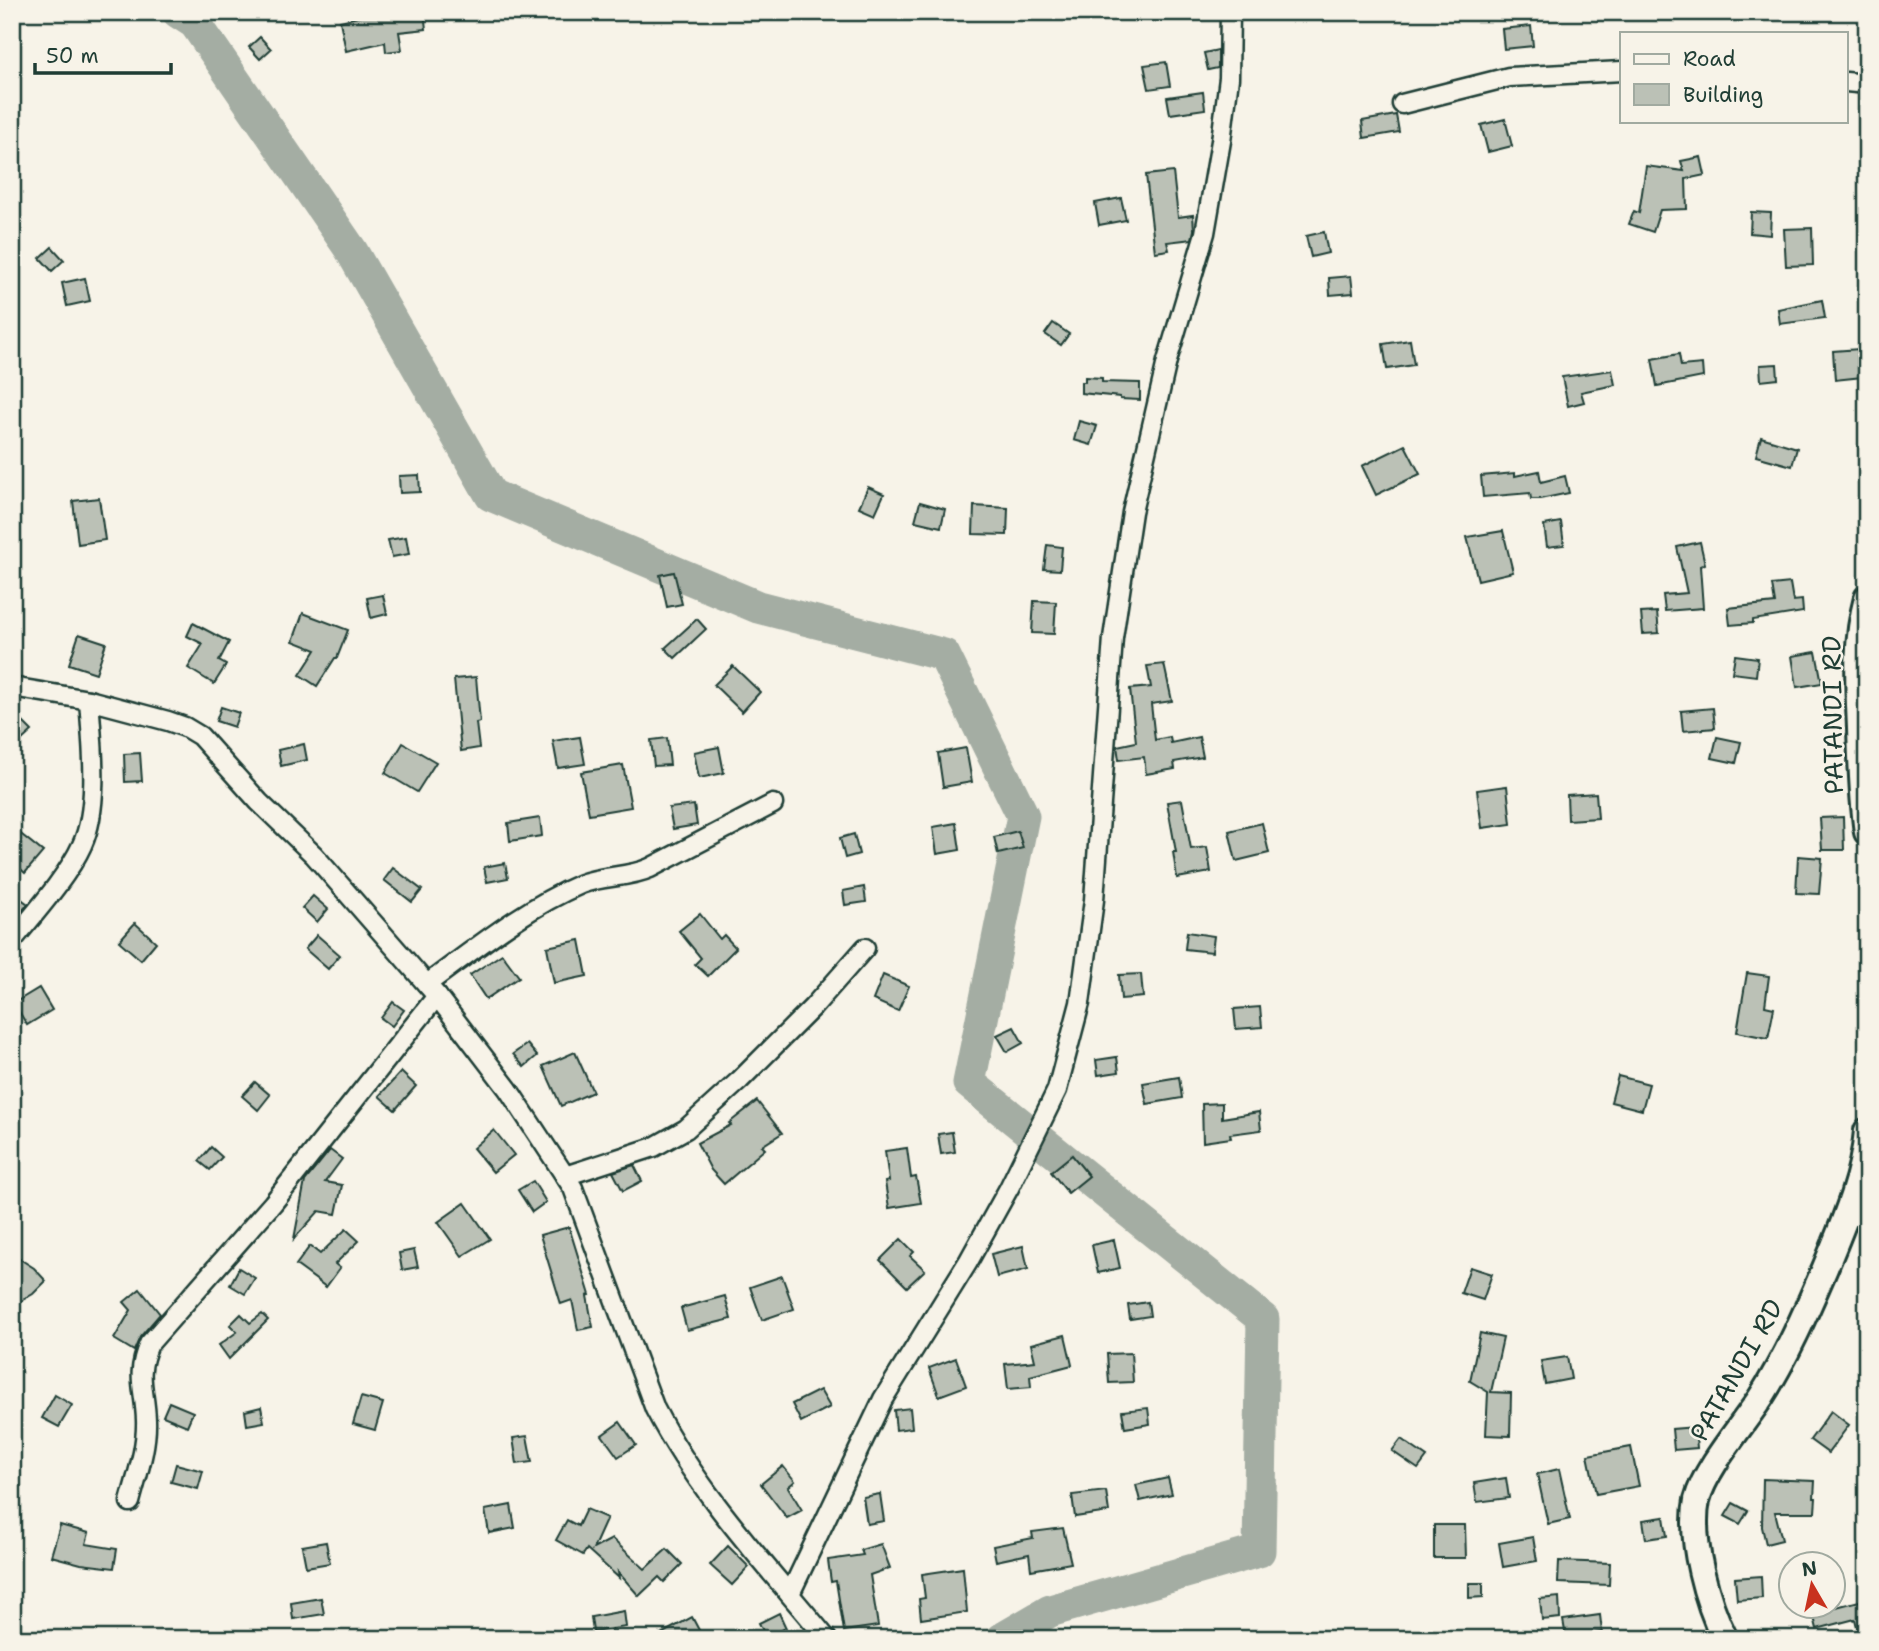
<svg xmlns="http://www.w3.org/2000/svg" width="1879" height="1651" font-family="'Shantell Sans',sans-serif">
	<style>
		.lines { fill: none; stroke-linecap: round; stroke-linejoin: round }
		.river { stroke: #a4ada3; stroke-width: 33 }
		.building { fill: #bbc1b6; stroke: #1f3d34; stroke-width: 2 }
		.street-casing { stroke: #1f3d34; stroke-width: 23 }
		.secondary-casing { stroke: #1f3d34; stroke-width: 30 }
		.street { stroke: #f7f3e8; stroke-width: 18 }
		.secondary { stroke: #f7f3e8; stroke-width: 24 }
		.labels { text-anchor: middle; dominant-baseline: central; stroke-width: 5; stroke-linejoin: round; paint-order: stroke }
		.street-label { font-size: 26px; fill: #1f3d34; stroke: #f7f3e8 }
	</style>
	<rect width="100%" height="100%" fill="#f7f3e8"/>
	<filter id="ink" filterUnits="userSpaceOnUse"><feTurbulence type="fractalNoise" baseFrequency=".0143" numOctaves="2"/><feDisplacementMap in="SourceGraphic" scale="14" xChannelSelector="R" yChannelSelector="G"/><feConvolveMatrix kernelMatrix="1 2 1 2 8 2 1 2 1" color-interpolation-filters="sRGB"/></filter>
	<g filter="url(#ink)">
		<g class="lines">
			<path class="river" d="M 178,12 L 195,23 L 351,250 L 491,495 L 758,607 L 944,655 L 1023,816 L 969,1083 L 1263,1319 L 1259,1551 L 1050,1611 L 1002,1639"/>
		</g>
		<g class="building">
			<path d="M 379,12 L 424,12 L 426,29 L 399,32 L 402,50 L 386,52 L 385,42 L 346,51 L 340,21 Z"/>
			<path d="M 1531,26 L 1533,46 L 1504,49 L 1502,29 Z"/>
			<path d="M 260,37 L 271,49 L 260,59 L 249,47 Z"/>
			<path d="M 1218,50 L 1218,68 L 1208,70 L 1204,53 Z"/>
			<path d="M 1166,62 L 1170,86 L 1149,89 L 1144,65 Z"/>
			<path d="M 1203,92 L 1205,109 L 1170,114 L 1167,97 Z"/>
			<path d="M 1396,115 L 1399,132 L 1364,138 L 1362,121 Z"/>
			<path d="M 1505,119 L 1512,146 L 1488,152 L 1481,125 Z"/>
			<path d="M 1701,157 L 1705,175 L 1686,179 L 1687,209 L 1660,210 L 1653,232 L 1629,224 L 1634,211 L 1639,213 L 1646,166 L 1684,171 L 1681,161 Z"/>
			<path d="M 1173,172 L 1178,217 L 1193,215 L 1194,230 L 1192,239 L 1167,242 L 1169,250 L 1155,252 L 1146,175 Z"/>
			<path d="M 1121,198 L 1126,220 L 1099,225 L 1095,203 Z"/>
			<path d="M 1751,212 L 1771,213 L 1770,235 L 1750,233 Z"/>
			<path d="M 1812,228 L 1813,265 L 1786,266 L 1784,229 Z"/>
			<path d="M 1324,232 L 1328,253 L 1311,257 L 1306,236 Z"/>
			<path d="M 52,247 L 64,260 L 52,271 L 40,258 Z"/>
			<path d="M 1351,276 L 1353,293 L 1330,295 L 1329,278 Z"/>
			<path d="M 85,278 L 90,301 L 67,306 L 62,283 Z"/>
			<path d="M 1822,300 L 1825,318 L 1780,324 L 1778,309 Z"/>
			<path d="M 1053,323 L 1069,334 L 1061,345 L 1045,334 Z"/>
			<path d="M 1410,340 L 1414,365 L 1387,369 L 1383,344 Z"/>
			<path d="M 1859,349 L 1862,377 L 1835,380 L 1833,351 Z"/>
			<path d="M 1679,354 L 1681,366 L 1702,364 L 1703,377 L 1657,386 L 1652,359 Z"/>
			<path d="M 1777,364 L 1778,379 L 1761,381 L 1760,365 Z"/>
			<path d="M 1612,370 L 1615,385 L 1581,392 L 1584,402 L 1568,406 L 1562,377 Z"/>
			<path d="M 1085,377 L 1102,378 L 1102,382 L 1140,383 L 1140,400 L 1120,399 L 1120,397 L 1081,393 L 1081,382 L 1085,382 Z"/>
			<path d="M 1079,421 L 1097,426 L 1091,445 L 1074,440 Z"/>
			<path d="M 1761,437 L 1797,448 L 1792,466 L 1756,456 Z"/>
			<path d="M 1405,445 L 1420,474 L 1376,495 L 1362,466 Z"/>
			<path d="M 1539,471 L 1541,482 L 1565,476 L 1569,493 L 1540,499 L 1531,499 L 1530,493 L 1483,497 L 1481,476 L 1515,473 L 1515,476 Z"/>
			<path d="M 419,475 L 420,492 L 400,493 L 399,476 Z"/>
			<path d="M 868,487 L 884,494 L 875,514 L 859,507 Z"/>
			<path d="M 99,498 L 105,540 L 78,544 L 73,501 Z"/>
			<path d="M 920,502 L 945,509 L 941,527 L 915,521 Z"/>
			<path d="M 974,506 L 1008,508 L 1007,535 L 973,534 Z"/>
			<path d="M 1561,522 L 1564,545 L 1547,547 L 1544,525 Z"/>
			<path d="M 1503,531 L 1513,572 L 1478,580 L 1467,537 Z"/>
			<path d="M 406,537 L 409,554 L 392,557 L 388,540 Z"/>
			<path d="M 1700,542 L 1705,564 L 1700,566 L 1703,608 L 1665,611 L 1663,595 L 1687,593 L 1677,547 Z"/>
			<path d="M 1047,545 L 1062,547 L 1060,570 L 1044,569 Z"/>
			<path d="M 674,572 L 682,604 L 667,607 L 660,575 Z"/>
			<path d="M 1790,583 L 1793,601 L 1802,600 L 1803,612 L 1753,620 L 1753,623 L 1730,625 L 1728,608 L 1775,603 L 1772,585 Z"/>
			<path d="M 383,595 L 387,614 L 371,618 L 367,598 Z"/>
			<path d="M 1034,601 L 1056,602 L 1054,634 L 1032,633 Z"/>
			<path d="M 1657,612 L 1659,633 L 1643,634 L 1641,613 Z"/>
			<path d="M 303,613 L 348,630 L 337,658 L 335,658 L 317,686 L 300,675 L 316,650 L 293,641 Z"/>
			<path d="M 697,619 L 706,629 L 675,658 L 665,648 Z"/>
			<path d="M 193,623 L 229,642 L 219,661 L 226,665 L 214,684 L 188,668 L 203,644 L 187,636 Z"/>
			<path d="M 79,634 L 106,643 L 96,673 L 69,664 Z"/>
			<path d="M 1816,652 L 1822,683 L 1797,687 L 1792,656 Z"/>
			<path d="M 1735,655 L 1758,658 L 1756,676 L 1732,673 Z"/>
			<path d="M 1164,664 L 1172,701 L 1151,704 L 1155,740 L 1170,737 L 1171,743 L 1199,737 L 1203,757 L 1174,762 L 1175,769 L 1146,774 L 1144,757 L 1119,760 L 1117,746 L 1136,742 L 1130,689 L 1151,687 L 1147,666 Z"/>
			<path d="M 733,666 L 760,692 L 742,712 L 714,685 Z"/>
			<path d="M 476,677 L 480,722 L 476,723 L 479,748 L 461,751 L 454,679 Z"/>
			<path d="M 221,707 L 239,713 L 234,727 L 216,721 Z"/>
			<path d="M 1713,708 L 1715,728 L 1683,731 L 1681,711 Z"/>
			<path d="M 12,711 L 32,731 L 12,749 Z"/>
			<path d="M 580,737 L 585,764 L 558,768 L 553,741 Z"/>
			<path d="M 1717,737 L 1741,742 L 1736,763 L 1712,758 Z"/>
			<path d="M 667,738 L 670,765 L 654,766 L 651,740 Z"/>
			<path d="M 403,743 L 436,762 L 417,792 L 385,773 Z"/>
			<path d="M 304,744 L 307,760 L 281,766 L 278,750 Z"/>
			<path d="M 719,747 L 724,773 L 699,778 L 694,752 Z"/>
			<path d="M 966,748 L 972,782 L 943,787 L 938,753 Z"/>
			<path d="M 140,753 L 142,781 L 125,782 L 124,754 Z"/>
			<path d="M 623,765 L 631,807 L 589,814 L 581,772 Z"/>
			<path d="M 1507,786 L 1511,824 L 1482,828 L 1477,790 Z"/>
			<path d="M 1596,793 L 1598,818 L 1568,820 L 1567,795 Z"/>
			<path d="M 1182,800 L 1191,849 L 1207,847 L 1211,872 L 1177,878 L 1173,852 L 1176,852 L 1167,802 Z"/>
			<path d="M 694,805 L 697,825 L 673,829 L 669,808 Z"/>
			<path d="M 1843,817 L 1844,850 L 1822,850 L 1820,818 Z"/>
			<path d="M 540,818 L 542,836 L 510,841 L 508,823 Z"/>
			<path d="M 956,823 L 960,850 L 937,854 L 933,827 Z"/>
			<path d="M 1262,823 L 1269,853 L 1236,861 L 1229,831 Z"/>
			<path d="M 12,827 L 43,852 L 25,873 L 12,861 Z"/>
			<path d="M 1018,831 L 1023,848 L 998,854 L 994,837 Z"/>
			<path d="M 854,834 L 859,854 L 845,858 L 840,838 Z"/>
			<path d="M 1798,856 L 1822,858 L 1819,894 L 1796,893 Z"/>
			<path d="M 505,863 L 508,878 L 487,882 L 484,867 Z"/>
			<path d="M 393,868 L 422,890 L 412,902 L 384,880 Z"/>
			<path d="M 864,887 L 866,902 L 845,905 L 843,891 Z"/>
			<path d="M 12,892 L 28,904 L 12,923 Z"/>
			<path d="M 313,896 L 328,909 L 317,922 L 302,908 Z"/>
			<path d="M 700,914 L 720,939 L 724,935 L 736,948 L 708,976 L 695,964 L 701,958 L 679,931 Z"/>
			<path d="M 135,923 L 156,942 L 141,960 L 119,941 Z"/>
			<path d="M 1187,932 L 1214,936 L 1212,952 L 1185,949 Z"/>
			<path d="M 317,935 L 340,955 L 328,969 L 305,949 Z"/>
			<path d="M 580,940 L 587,976 L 554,983 L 547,947 Z"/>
			<path d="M 502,954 L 519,977 L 486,999 L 470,975 Z"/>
			<path d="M 1747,973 L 1769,976 L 1765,1006 L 1774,1008 L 1768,1038 L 1737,1032 Z"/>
			<path d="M 1141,974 L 1143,997 L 1121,999 L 1119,975 Z"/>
			<path d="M 883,975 L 909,986 L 898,1011 L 873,1000 Z"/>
			<path d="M 39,988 L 52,1010 L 27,1025 L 14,1003 Z"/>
			<path d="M 393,1002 L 404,1010 L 392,1026 L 381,1018 Z"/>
			<path d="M 1260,1007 L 1262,1027 L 1236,1029 L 1234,1009 Z"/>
			<path d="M 1014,1027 L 1023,1043 L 1007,1052 L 997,1035 Z"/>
			<path d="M 527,1044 L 537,1056 L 524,1067 L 513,1054 Z"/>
			<path d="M 575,1052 L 593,1092 L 561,1106 L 543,1066 Z"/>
			<path d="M 1117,1057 L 1119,1072 L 1098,1075 L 1096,1060 Z"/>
			<path d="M 401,1072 L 416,1086 L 395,1110 L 379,1096 Z"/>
			<path d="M 1618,1076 L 1649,1084 L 1642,1110 L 1611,1102 Z"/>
			<path d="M 1179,1077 L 1182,1098 L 1147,1104 L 1143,1083 Z"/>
			<path d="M 255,1082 L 270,1095 L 258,1110 L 242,1096 Z"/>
			<path d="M 757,1101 L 782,1133 L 762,1146 L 765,1149 L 724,1184 L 711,1170 L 697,1143 L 731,1125 L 729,1123 Z"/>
			<path d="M 1222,1103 L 1222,1118 L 1259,1112 L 1261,1130 L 1230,1134 L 1231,1138 L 1203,1142 L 1202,1104 Z"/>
			<path d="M 494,1130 L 514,1155 L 493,1172 L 473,1148 Z"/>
			<path d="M 952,1132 L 955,1152 L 941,1154 L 938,1134 Z"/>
			<path d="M 211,1147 L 222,1157 L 210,1170 L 199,1161 Z"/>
			<path d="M 907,1148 L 911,1178 L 916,1177 L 921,1203 L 889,1208 L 885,1182 L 889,1181 L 885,1151 Z"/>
			<path d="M 330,1150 L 342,1159 L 325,1182 L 342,1185 L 336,1214 L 319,1211 L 294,1239 L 305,1181 Z"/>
			<path d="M 1072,1155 L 1089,1176 L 1068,1193 L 1051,1172 Z"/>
			<path d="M 634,1165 L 642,1181 L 623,1191 L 613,1172 Z"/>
			<path d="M 533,1181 L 546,1202 L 532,1212 L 518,1190 Z"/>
			<path d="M 465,1203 L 490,1239 L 462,1256 L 438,1222 Z"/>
			<path d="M 569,1227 L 590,1295 L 587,1296 L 593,1327 L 578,1330 L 572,1300 L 561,1304 L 540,1235 Z"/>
			<path d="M 346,1229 L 359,1241 L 335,1264 L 340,1268 L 326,1287 L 296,1265 L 310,1246 L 320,1254 Z"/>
			<path d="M 901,1239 L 914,1252 L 910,1256 L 925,1270 L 907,1287 L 880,1260 Z"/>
			<path d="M 1114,1240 L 1120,1268 L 1098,1273 L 1092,1245 Z"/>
			<path d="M 1023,1246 L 1028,1269 L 997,1277 L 991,1254 Z"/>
			<path d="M 414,1250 L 418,1267 L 402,1270 L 399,1253 Z"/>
			<path d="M 12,1254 L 34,1268 L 46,1281 L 33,1294 L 12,1306 Z"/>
			<path d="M 1470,1267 L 1492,1274 L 1483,1300 L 1461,1293 Z"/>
			<path d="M 239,1268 L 255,1278 L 245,1294 L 230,1285 Z"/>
			<path d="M 782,1276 L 794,1309 L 762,1320 L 750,1287 Z"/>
			<path d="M 140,1289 L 160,1314 L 140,1337 L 134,1351 L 114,1339 L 131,1310 L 124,1302 Z"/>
			<path d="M 725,1296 L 731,1319 L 687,1330 L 681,1308 Z"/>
			<path d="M 1148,1302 L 1150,1316 L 1130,1319 L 1128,1305 Z"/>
			<path d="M 241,1314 L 250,1323 L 262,1314 L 268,1320 L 229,1359 L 219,1345 L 237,1332 L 230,1325 Z"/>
			<path d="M 1480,1333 L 1503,1338 L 1491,1392 L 1511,1393 L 1510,1436 L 1486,1435 L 1488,1392 L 1470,1381 Z"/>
			<path d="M 1065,1335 L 1072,1365 L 1030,1376 L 1031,1387 L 1008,1389 L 1005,1364 L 1035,1361 L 1031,1344 Z"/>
			<path d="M 1131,1353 L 1133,1382 L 1109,1383 L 1107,1354 Z"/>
			<path d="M 1567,1357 L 1571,1379 L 1545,1384 L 1541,1361 Z"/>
			<path d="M 956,1358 L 966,1386 L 939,1396 L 929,1368 Z"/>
			<path d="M 820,1390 L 830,1407 L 801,1422 L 792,1404 Z"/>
			<path d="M 55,1395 L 72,1405 L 59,1427 L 42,1418 Z"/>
			<path d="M 361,1397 L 383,1403 L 375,1430 L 353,1424 Z"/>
			<path d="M 169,1402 L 193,1412 L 187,1426 L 163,1416 Z"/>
			<path d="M 261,1407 L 264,1422 L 247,1425 L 245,1411 Z"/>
			<path d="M 910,1408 L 912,1428 L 896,1430 L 894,1410 Z"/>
			<path d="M 1148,1408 L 1150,1424 L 1125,1428 L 1122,1411 Z"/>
			<path d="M 1831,1411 L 1849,1425 L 1828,1453 L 1810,1440 Z"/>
			<path d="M 620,1422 L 636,1445 L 618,1457 L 602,1435 Z"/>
			<path d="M 1695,1427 L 1697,1448 L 1674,1450 L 1672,1429 Z"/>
			<path d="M 527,1436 L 532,1462 L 517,1464 L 513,1438 Z"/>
			<path d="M 1401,1439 L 1427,1457 L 1418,1469 L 1392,1451 Z"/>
			<path d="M 1631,1447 L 1639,1486 L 1596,1494 L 1588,1455 Z"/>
			<path d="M 176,1464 L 203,1471 L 198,1489 L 171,1482 Z"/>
			<path d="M 783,1466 L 795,1481 L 788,1487 L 802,1510 L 787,1518 L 761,1484 Z"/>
			<path d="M 1559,1469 L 1570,1519 L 1548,1524 L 1537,1474 Z"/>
			<path d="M 1168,1478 L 1172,1494 L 1140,1501 L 1136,1485 Z"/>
			<path d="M 1506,1478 L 1509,1498 L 1477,1502 L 1474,1483 Z"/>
			<path d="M 1763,1479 L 1815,1481 L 1814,1498 L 1816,1498 L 1815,1512 L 1775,1512 L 1782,1540 L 1766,1544 L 1762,1527 Z"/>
			<path d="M 1106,1491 L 1109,1512 L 1075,1517 L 1072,1495 Z"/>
			<path d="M 880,1494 L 884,1521 L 867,1524 L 863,1497 Z"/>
			<path d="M 1733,1503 L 1748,1511 L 1740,1524 L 1725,1516 Z"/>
			<path d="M 511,1505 L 515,1528 L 489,1533 L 485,1510 Z"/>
			<path d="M 586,1509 L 607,1518 L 593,1549 L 612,1539 L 645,1569 L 667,1549 L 682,1564 L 664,1582 L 659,1577 L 639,1596 L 618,1572 L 619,1578 L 587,1549 L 583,1555 L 556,1540 L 567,1520 L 578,1526 Z"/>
			<path d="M 1664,1517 L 1667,1536 L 1646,1539 L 1643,1520 Z"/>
			<path d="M 60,1525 L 89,1533 L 86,1544 L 117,1549 L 114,1568 L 81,1564 L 51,1556 Z"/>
			<path d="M 1434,1525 L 1465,1525 L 1466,1558 L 1434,1558 Z"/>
			<path d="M 1063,1528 L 1071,1563 L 1031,1570 L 1029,1554 L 996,1561 L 993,1546 L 1033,1538 L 1032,1532 Z"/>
			<path d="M 1533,1537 L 1537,1561 L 1503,1567 L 1499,1543 Z"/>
			<path d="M 326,1542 L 330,1563 L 306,1567 L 302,1546 Z"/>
			<path d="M 881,1544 L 890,1568 L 870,1575 L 878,1626 L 844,1631 L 836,1581 L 831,1582 L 828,1560 L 863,1555 L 861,1550 Z"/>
			<path d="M 728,1546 L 749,1567 L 732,1585 L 710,1565 Z"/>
			<path d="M 1559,1561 L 1610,1563 L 1609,1585 L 1558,1583 Z"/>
			<path d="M 963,1568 L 967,1612 L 921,1619 L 919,1599 L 925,1598 L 922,1574 Z"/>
			<path d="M 1761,1576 L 1762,1598 L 1737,1600 L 1735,1578 Z"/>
			<path d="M 1469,1583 L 1483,1583 L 1483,1597 L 1469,1598 Z"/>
			<path d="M 1559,1597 L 1560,1618 L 1542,1620 L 1540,1599 Z"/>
			<path d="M 321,1598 L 324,1614 L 293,1619 L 291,1603 Z"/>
			<path d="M 1867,1599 L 1867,1639 L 1860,1639 L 1855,1619 L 1817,1629 L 1813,1613 Z"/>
			<path d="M 624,1611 L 626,1627 L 593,1632 L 591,1617 Z"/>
			<path d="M 779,1613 L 786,1628 L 766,1637 L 759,1623 Z"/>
			<path d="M 1600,1615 L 1602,1632 L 1566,1637 L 1563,1620 Z"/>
			<path d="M 692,1617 L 701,1634 L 693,1639 L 652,1639 Z"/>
		</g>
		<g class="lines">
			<defs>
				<g id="street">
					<path d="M 1846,82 L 1867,84"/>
					<path d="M 1402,104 L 1509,77 L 1622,71"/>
					<path d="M 12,687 L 89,700 L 168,721 L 185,727 L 200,736 L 259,802 L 314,855 L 437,996 L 508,1089 L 573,1188 L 655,1409 C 699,1494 767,1566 827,1639"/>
					<path d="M 12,941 C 34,914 68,876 82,845 C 100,806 92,742 89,700"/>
					<path d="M 427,984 C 476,948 525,908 581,884 C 603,875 628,878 650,868 L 773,804"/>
					<path d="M 565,1176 L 654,1147 L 686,1129 L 740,1080 L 813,1007 L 865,948"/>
					<path d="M 130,1502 C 137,1475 147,1448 146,1420 C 145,1388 135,1376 149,1344 L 273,1203 L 437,996"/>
					<path d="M 790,1594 L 883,1399 L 968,1262 L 1009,1188 L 1057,1090 L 1080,1003 L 1094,900 L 1113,638 L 1132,512 L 1167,361 L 1205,233 L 1221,141 L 1229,78 L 1230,12"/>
				</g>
				<g id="secondary">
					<path d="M 1867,598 C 1855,643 1858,682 1860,728 C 1861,763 1862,798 1867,832"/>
					<path d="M 1725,1639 C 1707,1603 1689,1540 1697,1500 C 1705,1468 1743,1425 1761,1397 C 1787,1356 1806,1312 1825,1268 C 1843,1224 1863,1179 1867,1131"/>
				</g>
			</defs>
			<use href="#street" class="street-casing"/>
			<use href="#secondary" class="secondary-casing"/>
			<use href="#street" class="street"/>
			<use href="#secondary" class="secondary"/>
		</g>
	</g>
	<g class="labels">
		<g class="street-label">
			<text transform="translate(1832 715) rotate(-91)">PATANDI RD</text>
			<text transform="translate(1736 1370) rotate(-60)">PATANDI RD</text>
		</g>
	</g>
	<rect width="1879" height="1651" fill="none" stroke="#f7f3e8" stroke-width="42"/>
	<rect x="21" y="21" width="1837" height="1609" fill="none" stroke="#1f3d34" stroke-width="2.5" filter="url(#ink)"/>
	<rect x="1620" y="32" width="228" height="91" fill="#f7f3e8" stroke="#a1aaa0" stroke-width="2"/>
	<rect x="1634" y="54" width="35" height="10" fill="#f7f3e8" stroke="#a1aaa0" stroke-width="2"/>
	<text x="1683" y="66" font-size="21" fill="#1f3d34">Road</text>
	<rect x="1634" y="84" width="35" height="21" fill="#bbc1b6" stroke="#a1aaa0" stroke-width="2"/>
	<text x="1683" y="102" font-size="21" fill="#1f3d34">Building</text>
	<g transform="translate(1812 1585) rotate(351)"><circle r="33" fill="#f7f3e8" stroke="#a1aaa0" stroke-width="2"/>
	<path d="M0-5L12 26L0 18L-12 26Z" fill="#c8321e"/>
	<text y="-10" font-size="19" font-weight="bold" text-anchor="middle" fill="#1f3d34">N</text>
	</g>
	<path d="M35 63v10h136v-10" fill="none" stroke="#1f3d34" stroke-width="3.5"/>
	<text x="46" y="63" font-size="21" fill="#1f3d34" stroke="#f7f3e8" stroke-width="5" paint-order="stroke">50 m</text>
</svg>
